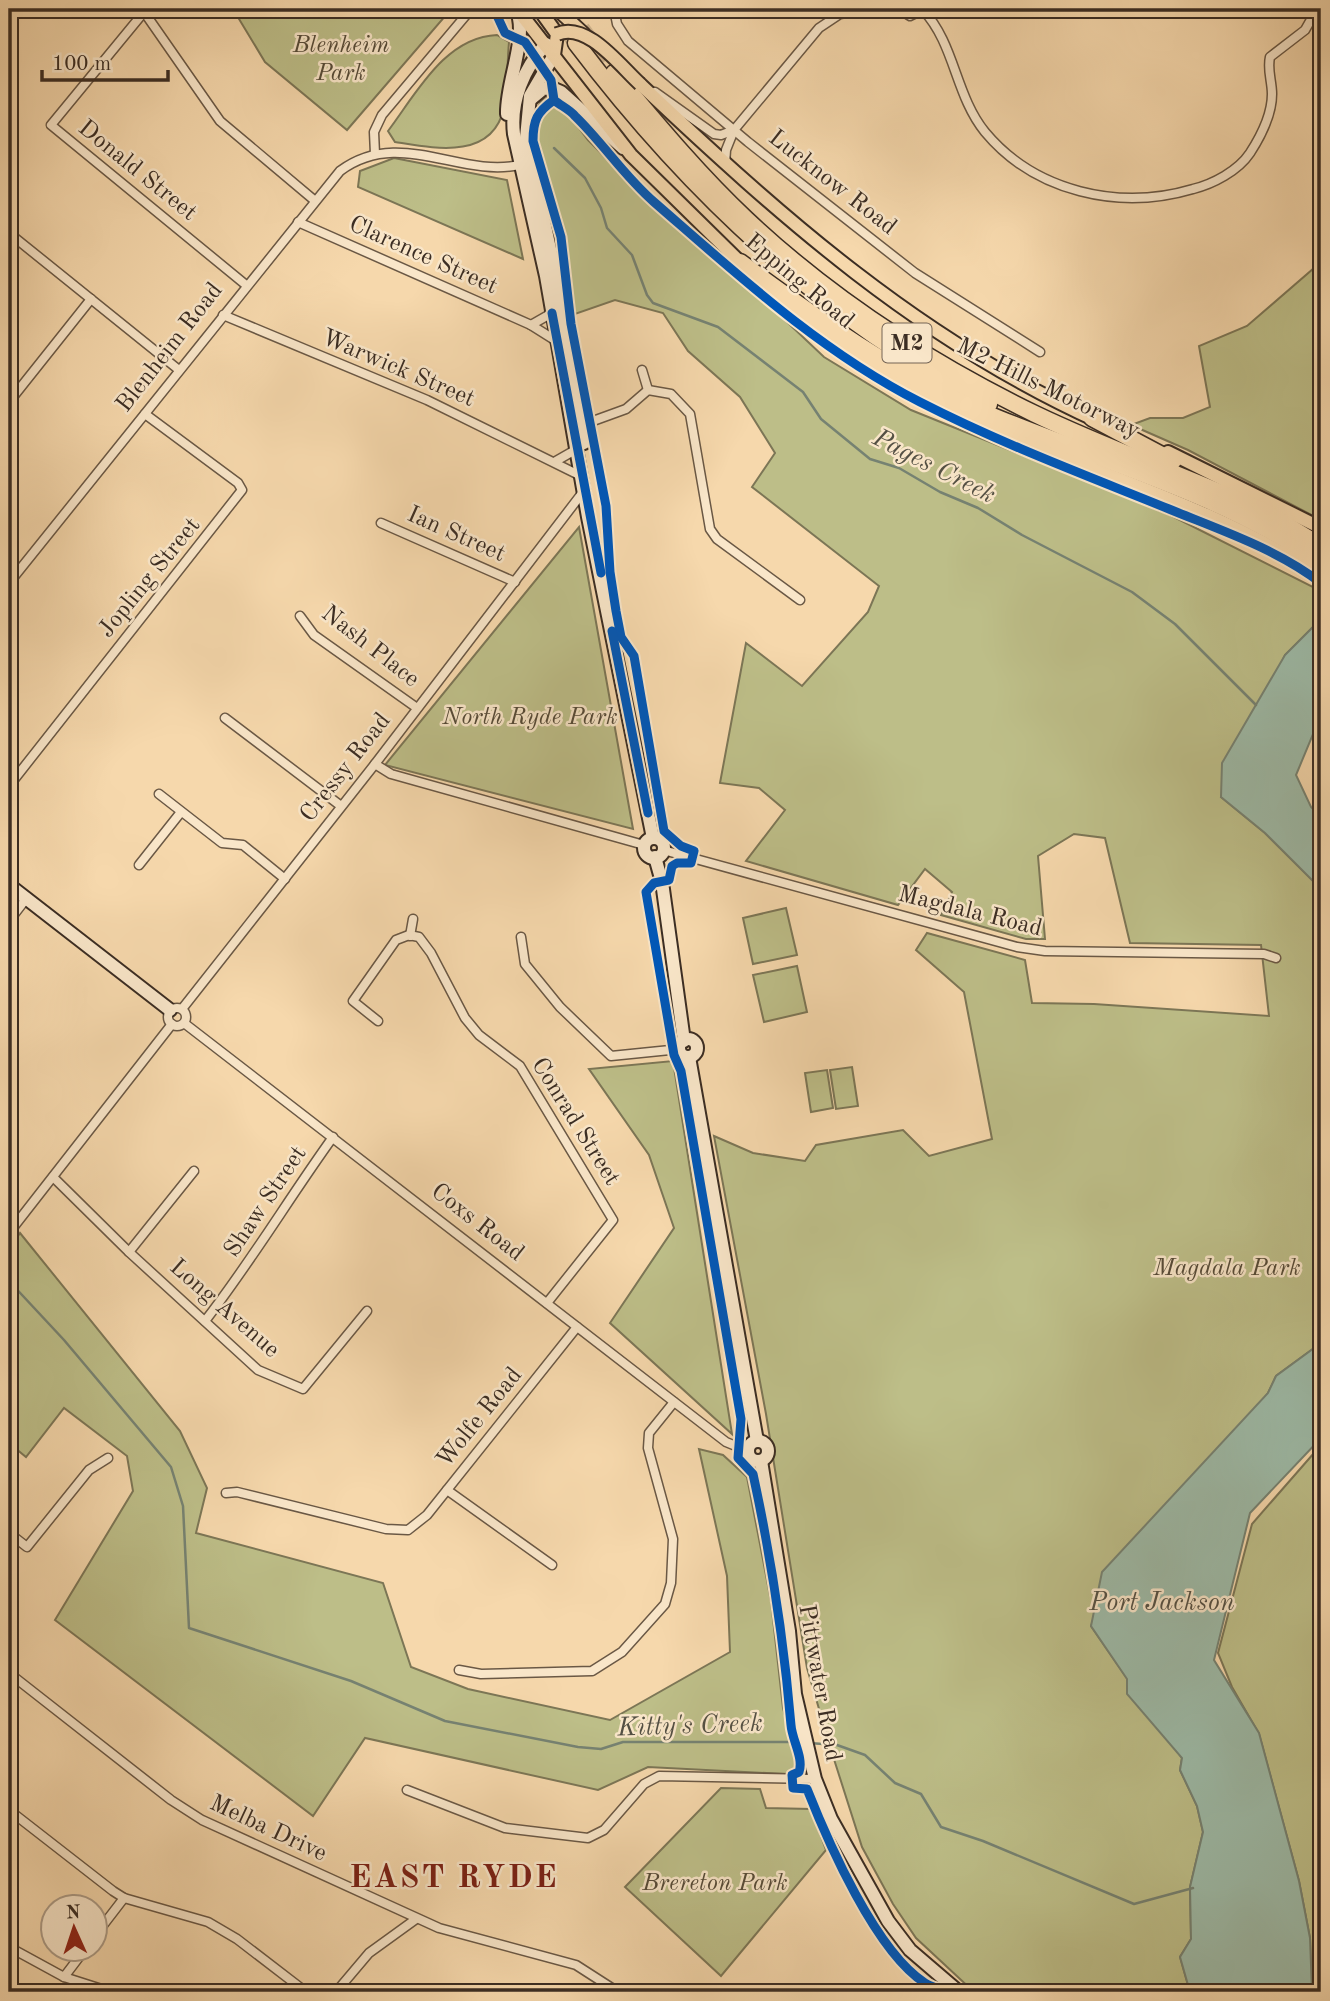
<svg xmlns="http://www.w3.org/2000/svg" width="1330" height="2001" font-family="'Old Standard TT',serif">
	<style>
		.green { fill: #bdbe88; stroke: #7c7656; stroke-width: 2 }
		.water { fill: #9dbaa7; stroke: #768272; stroke-width: 2 }
		.lines { fill: none; stroke-linecap: round; stroke-linejoin: round }
		.stream { stroke: #768272; stroke-width: 2.5 }
		.highway-tunnel { stroke: #d1b691; stroke-width: 16; stroke-dasharray: 16 8; stroke-linecap: butt }
		.street-casing { stroke: #6a5845; stroke-width: 11 }
		.secondary-casing { stroke: #3b2d23; stroke-width: 16 }
		.primary-casing { stroke: #3b2d23; stroke-width: 16 }
		.highway-casing { stroke: #3b2d23; stroke-width: 19 }
		.street { stroke: #f9e6c9; stroke-width: 8 }
		.secondary { stroke: #f9e6c9; stroke-width: 12 }
		.primary { stroke: #f6d8ac; stroke-width: 12 }
		.highway { stroke: #f6d8ac; stroke-width: 16 }
		.primary-bridge-casing { stroke: #3b2d23; stroke-width: 16; stroke-linecap: butt }
		.primary-bridge { stroke: #f6d8ac; stroke-width: 12 }
		.cycleway-casing { stroke: #f9e6c9; stroke-width: 13 }
		.cycleway { stroke: #0057b8; stroke-width: 9 }
		.labels { text-anchor: middle; dominant-baseline: central; stroke-width: 5; stroke-linejoin: round; paint-order: stroke }
		.shield { fill: #f9e6c9; stroke: #746455; stroke-width: 2 }
		.shield-label { font-size: 23px; font-weight: bold; fill: #3b2d23 }
		.park-label { font-size: 24px; font-style: italic; fill: #554a37; stroke: #f9e6c9 }
		.street-label { font-size: 24px; fill: #3b2d23; stroke: #f9e6c9 }
		.water-label { font-size: 26px; font-style: italic; fill: #545044; stroke: #f9e6c9 }
		.district-label { font-size: 32px; font-weight: bold; letter-spacing: 2px; fill: #7a1f14; stroke: #f9e6c9 }
	</style>
	<rect width="100%" height="100%" fill="#f6d8ac"/>
	<filter id="stains"><feTurbulence type="fractalNoise" baseFrequency=".00286" numOctaves="4"/><feColorMatrix values="0 0 0 0 .2 0 0 0 0 .09 0 0 0 0 .02 0 0 0 .5 -.17"/></filter>
	<radialGradient id="worn" r=".72"><stop offset=".6" stop-color="#630" stop-opacity="0"/><stop offset="1" stop-color="#630" stop-opacity=".3"/></radialGradient>
	<g class="green">
		<path d="M 233,9 L 440,9 L 447,14 L 347,130 L 265,62 Z"/>
		<path d="M 497,35 L 509,42 C 507,63 508,87 504,108 C 492,161 433,148 395,142 L 388,131 C 416,94 445,37 497,35 Z"/>
		<path d="M 548,97 L 556,108 L 570,116 L 588,140 L 627,179 L 710,249 L 824,357 L 911,410 L 1168,514 L 1321,591 L 1321,619 L 1285,655 L 1221,797 L 1265,833 L 1315,883 L 1321,882 L 1321,1343 L 1276,1376 L 1268,1393 L 1095,1615 L 1091,1626 L 1182,1758 L 1180,1770 L 1197,1806 L 1203,1832 L 1190,1887 L 1191,1939 L 1180,1957 L 1190,1992 L 974,1992 L 916,1938 L 893,1904 L 862,1847 L 832,1753 L 807,1668 L 766,1414 L 714,1136 L 753,1153 L 805,1161 L 816,1145 L 903,1130 L 929,1156 L 992,1139 L 964,992 L 916,950 L 927,933 L 1025,960 L 1032,1003 L 1094,1004 L 1269,1016 L 1261,945 L 1130,943 L 1105,838 L 1074,834 L 1038,856 L 1045,939 L 1026,939 L 941,915 L 952,892 L 925,869 L 898,905 L 746,861 L 785,810 L 759,788 L 720,783 L 746,643 L 802,686 L 868,612 L 879,586 L 752,487 L 775,453 L 740,397 L 688,351 L 663,313 L 615,300 L 575,314 L 546,171 L 533,142 L 534,115 L 540,103 Z"/>
		<path d="M 394,158 L 507,180 L 523,259 L 358,187 L 360,171 Z"/>
		<path d="M 1321,262 L 1321,520 L 1188,450 L 1131,425 L 1150,418 L 1183,418 L 1210,407 L 1199,346 L 1247,326 Z"/>
		<path d="M 579,527 L 633,829 L 385,765 Z"/>
		<path d="M 786,908 L 797,955 L 753,964 L 743,918 Z"/>
		<path d="M 797,966 L 807,1012 L 764,1022 L 753,975 Z"/>
		<path d="M 673,1061 L 732,1434 L 610,1323 L 674,1228 L 649,1155 L 589,1069 Z"/>
		<path d="M 852,1067 L 858,1106 L 836,1109 L 830,1070 Z"/>
		<path d="M 827,1070 L 833,1108 L 811,1112 L 805,1073 Z"/>
		<path d="M 20,1233 L 180,1431 L 207,1488 L 196,1533 L 383,1583 L 411,1667 L 468,1689 L 610,1720 L 730,1652 L 727,1576 L 699,1449 L 723,1455 L 747,1477 L 771,1601 L 783,1708 L 798,1762 L 794,1770 L 786,1774 L 648,1767 L 598,1790 L 365,1738 L 313,1816 L 55,1620 L 133,1491 L 127,1456 L 64,1408 L 26,1457 L 9,1443 L 9,1250 Z"/>
		<path d="M 1321,1445 L 1321,1992 L 1312,1992 L 1310,1938 L 1299,1881 L 1259,1734 L 1232,1687 L 1218,1653 L 1252,1524 Z"/>
		<path d="M 721,1788 L 760,1789 L 766,1808 L 811,1809 L 826,1850 L 721,1976 L 625,1887 Z"/>
	</g>
	<g class="water">
		<path d="M 1321,619 L 1321,715 L 1296,775 L 1311,807 L 1321,817 L 1321,882 L 1315,883 L 1265,833 L 1221,797 L 1222,763 L 1285,655 Z"/>
		<path d="M 1321,1343 L 1321,1438 L 1250,1513 L 1214,1660 L 1259,1733 L 1299,1881 L 1310,1938 L 1312,1992 L 1190,1992 L 1180,1957 L 1191,1939 L 1190,1887 L 1203,1832 L 1197,1806 L 1180,1770 L 1182,1758 L 1127,1694 L 1127,1679 L 1091,1626 L 1102,1572 L 1268,1393 L 1276,1376 Z"/>
	</g>
	<g class="lines">
		<g class="stream">
			<path d="M 554,148 L 585,178 L 601,208 L 607,228 L 632,255 L 647,295 L 653,303 L 718,327 L 803,392 L 821,419 L 870,459 L 899,468 L 940,492 L 978,508 L 1022,535 L 1132,592 L 1175,624 L 1256,705"/>
			<path d="M 9,1281 L 64,1340 L 171,1467 L 183,1506 L 189,1628 L 351,1681 L 445,1721 L 578,1747 L 601,1749 L 623,1742 L 803,1742"/>
			<path d="M 809,1743 L 837,1745 L 865,1755 L 895,1783 L 921,1794 L 941,1827 L 983,1841 L 1134,1904 L 1193,1888"/>
		</g>
		<g class="highway-tunnel">
			<path d="M 551,9 L 576,43"/>
			<path d="M 568,9 L 614,73"/>
		</g>
		<defs>
			<g id="street">
				<path d="M 142,9 L 220,121 L 314,200"/>
				<path d="M 614,9 L 617,24 L 628,41 L 748,142 L 915,273 L 1040,352"/>
				<path d="M 899,9 L 910,16 L 924,9"/>
				<path d="M 923,10 C 955,44 955,95 985,132 C 1035,192 1119,211 1193,189 C 1213,184 1238,171 1250,153 C 1261,136 1272,114 1272,94 C 1272,81 1267,70 1270,57 L 1305,30 L 1317,9"/>
				<path d="M 144,12 L 51,125 L 246,285"/>
				<path d="M 655,92 L 714,134 L 721,135 L 734,130"/>
				<path d="M 375,154 L 374,132 L 382,115 L 467,14"/>
				<path d="M 725,164 L 726,150 L 734,130 L 819,28 L 840,14 L 871,9"/>
				<path d="M 298,222 L 531,325 L 558,342"/>
				<path d="M 9,233 L 179,370"/>
				<path d="M 223,315 L 427,400 L 581,476"/>
				<path d="M 531,325 L 552,313"/>
				<path d="M 642,370 L 648,390"/>
				<path d="M 9,402 L 91,299"/>
				<path d="M 582,425 L 626,409 L 648,390 L 671,394 L 690,414 L 710,529 L 717,539 L 800,600"/>
				<path d="M 556,461 L 577,449"/>
				<path d="M 381,523 L 515,582"/>
				<path d="M 9,583 L 340,171 C 399,127 459,178 519,165"/>
				<path d="M 300,616 L 314,635 L 417,708"/>
				<path d="M 225,718 L 341,806"/>
				<path d="M 375,764 L 391,774 L 644,845"/>
				<path d="M 9,786 L 242,490 L 238,483 L 145,414"/>
				<path d="M 159,794 L 222,843 L 243,845 L 285,879"/>
				<path d="M 663,850 L 1017,947 L 1045,951 L 1264,954 L 1276,958"/>
				<path d="M 139,865 L 181,812"/>
				<path d="M 9,921 L 26,899"/>
				<path d="M 410,936 L 413,919"/>
				<path d="M 521,937 L 525,964 L 560,1007 L 611,1056 L 680,1049"/>
				<circle cx="177" cy="1017" r="9"/>
				<path d="M 182,1009 L 375,764 L 583,492"/>
				<path d="M 378,1021 L 353,1001 L 396,940 L 409,935 L 419,937 L 431,953 L 465,1018 L 479,1035 L 520,1066 L 613,1220 L 547,1303"/>
				<path d="M 184,1023 L 726,1442 L 748,1451"/>
				<path d="M 53,1177 L 129,1252 L 258,1370 L 303,1389 L 367,1311"/>
				<path d="M 12,1229 L 172,1024"/>
				<path d="M 129,1252 L 194,1171"/>
				<path d="M 205,1321 C 251,1262 289,1198 333,1137"/>
				<path d="M 447,1490 L 552,1565"/>
				<path d="M 226,1493 L 237,1492 L 386,1529 L 408,1530 L 427,1515 L 577,1327"/>
				<path d="M 9,1533 L 27,1547 L 89,1470 L 108,1458"/>
				<path d="M 459,1670 L 481,1674 L 592,1671 L 622,1652 L 665,1604 L 671,1583 L 673,1539 L 648,1448 L 649,1433 L 674,1402"/>
				<path d="M 9,1673 L 171,1800 L 202,1820 L 439,1928 L 576,1965 L 618,1992"/>
				<path d="M 407,1790 L 505,1828 L 588,1838 L 604,1830 L 644,1784 L 659,1776 L 815,1779"/>
				<path d="M 9,1810 L 113,1891 L 124,1898 L 208,1922 L 237,1939 L 306,1992"/>
				<path d="M 94,1937 L 124,1898"/>
				<path d="M 9,1947 L 64,1977 L 111,1992"/>
				<path d="M 64,1977 L 86,1948"/>
				<path d="M 336,1992 L 369,1953 L 416,1919"/>
			</g>
			<g id="secondary">
				<path d="M 546,44 C 524,68 510,101 514,134 L 546,276 L 588,517 L 653,838"/>
				<path d="M 554,55 L 530,96 L 526,138 L 555,272 L 584,443"/>
				<path d="M 531,99 L 543,89 L 552,88 L 561,92 L 623,148"/>
				<path d="M 507,114 C 506,81 529,36 516,9"/>
				<circle cx="654" cy="848" r="10"/>
				<path d="M 655,857 L 662,882 L 684,1041"/>
				<path d="M 9,885 L 170,1010"/>
				<circle cx="688" cy="1048" r="9"/>
				<path d="M 689,1057 L 757,1441"/>
				<circle cx="758" cy="1451" r="10"/>
				<path d="M 761,1461 L 789,1631 L 795,1694 L 815,1779 L 831,1819 L 888,1921 L 910,1950 L 959,1992"/>
			</g>
			<g id="primary">
				<path d="M 517,9 L 631,155 L 745,267"/>
				<path d="M 539,9 L 557,34 L 554,55"/>
				<path d="M 557,9 L 584,34"/>
				<path d="M 640,84 C 782,218 920,341 1100,422"/>
				<path d="M 773,295 C 833,346 904,389 976,421 C 1091,473 1216,506 1321,577"/>
				<path d="M 1168,452 L 1321,528"/>
			</g>
			<g id="highway">
				<path d="M 576,43 C 688,191 822,319 989,404"/>
				<path d="M 614,73 C 656,123 698,174 746,219 C 831,299 930,363 1035,414 C 1112,451 1192,478 1269,514"/>
				<path d="M 740,262 C 817,319 895,374 983,412 C 1096,460 1219,492 1321,562"/>
				<path d="M 1092,418 L 1173,461"/>
				<path d="M 1260,509 L 1321,546"/>
			</g>
		</defs>
		<use href="#street" class="street-casing"/>
		<use href="#secondary" class="secondary-casing"/>
		<use href="#primary" class="primary-casing"/>
		<use href="#highway" class="highway-casing"/>
		<use href="#street" class="street"/>
		<use href="#secondary" class="secondary"/>
		<use href="#primary" class="primary"/>
		<use href="#highway" class="highway"/>
		<defs>
			<path id="primary-bridge" d="M 557,34 C 587,21 620,66 640,84"/>
		</defs>
		<use href="#primary-bridge" class="primary-bridge-casing"/>
		<use href="#primary-bridge" class="primary-bridge"/>
		<defs>
			<g id="cycleway">
				<path d="M 494,9 L 505,33 L 525,42 L 551,80 L 554,100 C 561,106 569,109 575,116 C 603,143 624,176 654,202 C 738,275 820,351 920,402 C 1000,443 1085,475 1169,509 C 1220,530 1277,549 1321,583"/>
				<path d="M 554,100 C 537,112 533,120 533,141 L 561,237 L 571,324 L 606,506 L 610,572 L 616,611 L 621,637 L 634,656 L 664,831 L 681,846 L 694,851 L 691,863 L 677,863 L 672,866 L 669,880 L 654,883 L 646,892 L 674,1055 L 681,1071 L 741,1419 L 738,1458 L 753,1474 C 771,1557 784,1641 791,1725 C 792,1740 804,1758 799,1772 L 792,1775 L 793,1788 L 807,1789 C 828,1842 876,1952 925,1983 C 931,1987 938,1988 945,1992"/>
				<path d="M 552,313 L 601,573"/>
				<path d="M 612,631 L 648,813"/>
			</g>
		</defs>
		<use href="#cycleway" class="cycleway-casing"/>
		<use href="#cycleway" class="cycleway"/>
	</g>
	<g class="labels">
		<rect class="shield" x="882.5" y="323.5" width="49" height="39" rx="5"/>
		<g class="shield-label">
			<text x="907" y="343">M2</text>
		</g>
		<g class="park-label">
			<text x="341" y="46">Blenheim<tspan x="341" dy="28">Park</tspan></text>
			<text x="530" y="718">North Ryde Park</text>
			<text x="1227" y="1269">Magdala Park</text>
			<text x="715" y="1884">Brereton Park</text>
		</g>
		<g class="street-label">
			<text transform="translate(137 171) rotate(39)">Donald Street</text>
			<text transform="translate(832 183) rotate(38)">Lucknow Road</text>
			<text transform="translate(423 256) rotate(24)">Clarence Street</text>
			<text transform="translate(799 282) rotate(40)">Epping Road</text>
			<text transform="translate(170 348) rotate(-52)">Blenheim Road</text>
			<text transform="translate(398 369) rotate(23)">Warwick Street</text>
			<text transform="translate(1048 389) rotate(26)">M2 Hills Motorway</text>
			<text transform="translate(456 535) rotate(24)">Ian Street</text>
			<text transform="translate(150 578) rotate(-51)">Jopling Street</text>
			<text transform="translate(370 647) rotate(38)">Nash Place</text>
			<text transform="translate(346 768) rotate(-52)">Cressy Road</text>
			<text transform="translate(970 912) rotate(14)">Magdala Road</text>
			<text transform="translate(575 1122) rotate(58)">Conrad Street</text>
			<text transform="translate(266 1202) rotate(-56)">Shaw Street</text>
			<text transform="translate(477 1223) rotate(38)">Coxs Road</text>
			<text transform="translate(224 1309) rotate(41)">Long Avenue</text>
			<text transform="translate(480 1418) rotate(-51)">Wolfe Road</text>
			<text transform="translate(819 1683) rotate(80)">Pittwater Road</text>
			<text transform="translate(268 1829) rotate(25)">Melba Drive</text>
		</g>
		<g class="water-label">
			<text transform="translate(934 467) rotate(27)">Pages Creek</text>
			<text x="1162" y="1603">Port Jackson</text>
			<text transform="translate(690 1726) rotate(-2)">Kitty's Creek</text>
		</g>
		<g class="district-label">
			<text x="454" y="1879">EAST RYDE</text>
		</g>
	</g>
	<rect width="1330" height="2001" fill="none" stroke="#f6d8ac" stroke-width="35"/>
	<rect x="10" y="10" width="1309" height="1980" fill="none" stroke="#3b2d23" stroke-width="3.5"/>
	<rect x="18" y="18" width="1295" height="1966" fill="none" stroke="#3b2d23" stroke-width="2"/>
	<g transform="translate(74 1928) rotate(357)"><circle r="33" fill="#f9e6c9" stroke="#ad9c87" stroke-width="2"/>
	<path d="M0-5L12 26L0 18L-12 26Z" fill="#8f2418"/>
	<text y="-10" font-size="19" font-weight="bold" text-anchor="middle" fill="#3b2d23">N</text>
	</g>
	<path d="M42 70v10h126v-10" fill="none" stroke="#3b2d23" stroke-width="3.5"/>
	<text x="52" y="70" font-size="21" fill="#3b2d23" stroke="#f9e6c9" stroke-width="5" paint-order="stroke">100 m</text>
	<rect width="100%" height="100%" filter="url(#stains)"/>
	<rect width="100%" height="100%" fill="url(#worn)"/>
</svg>
